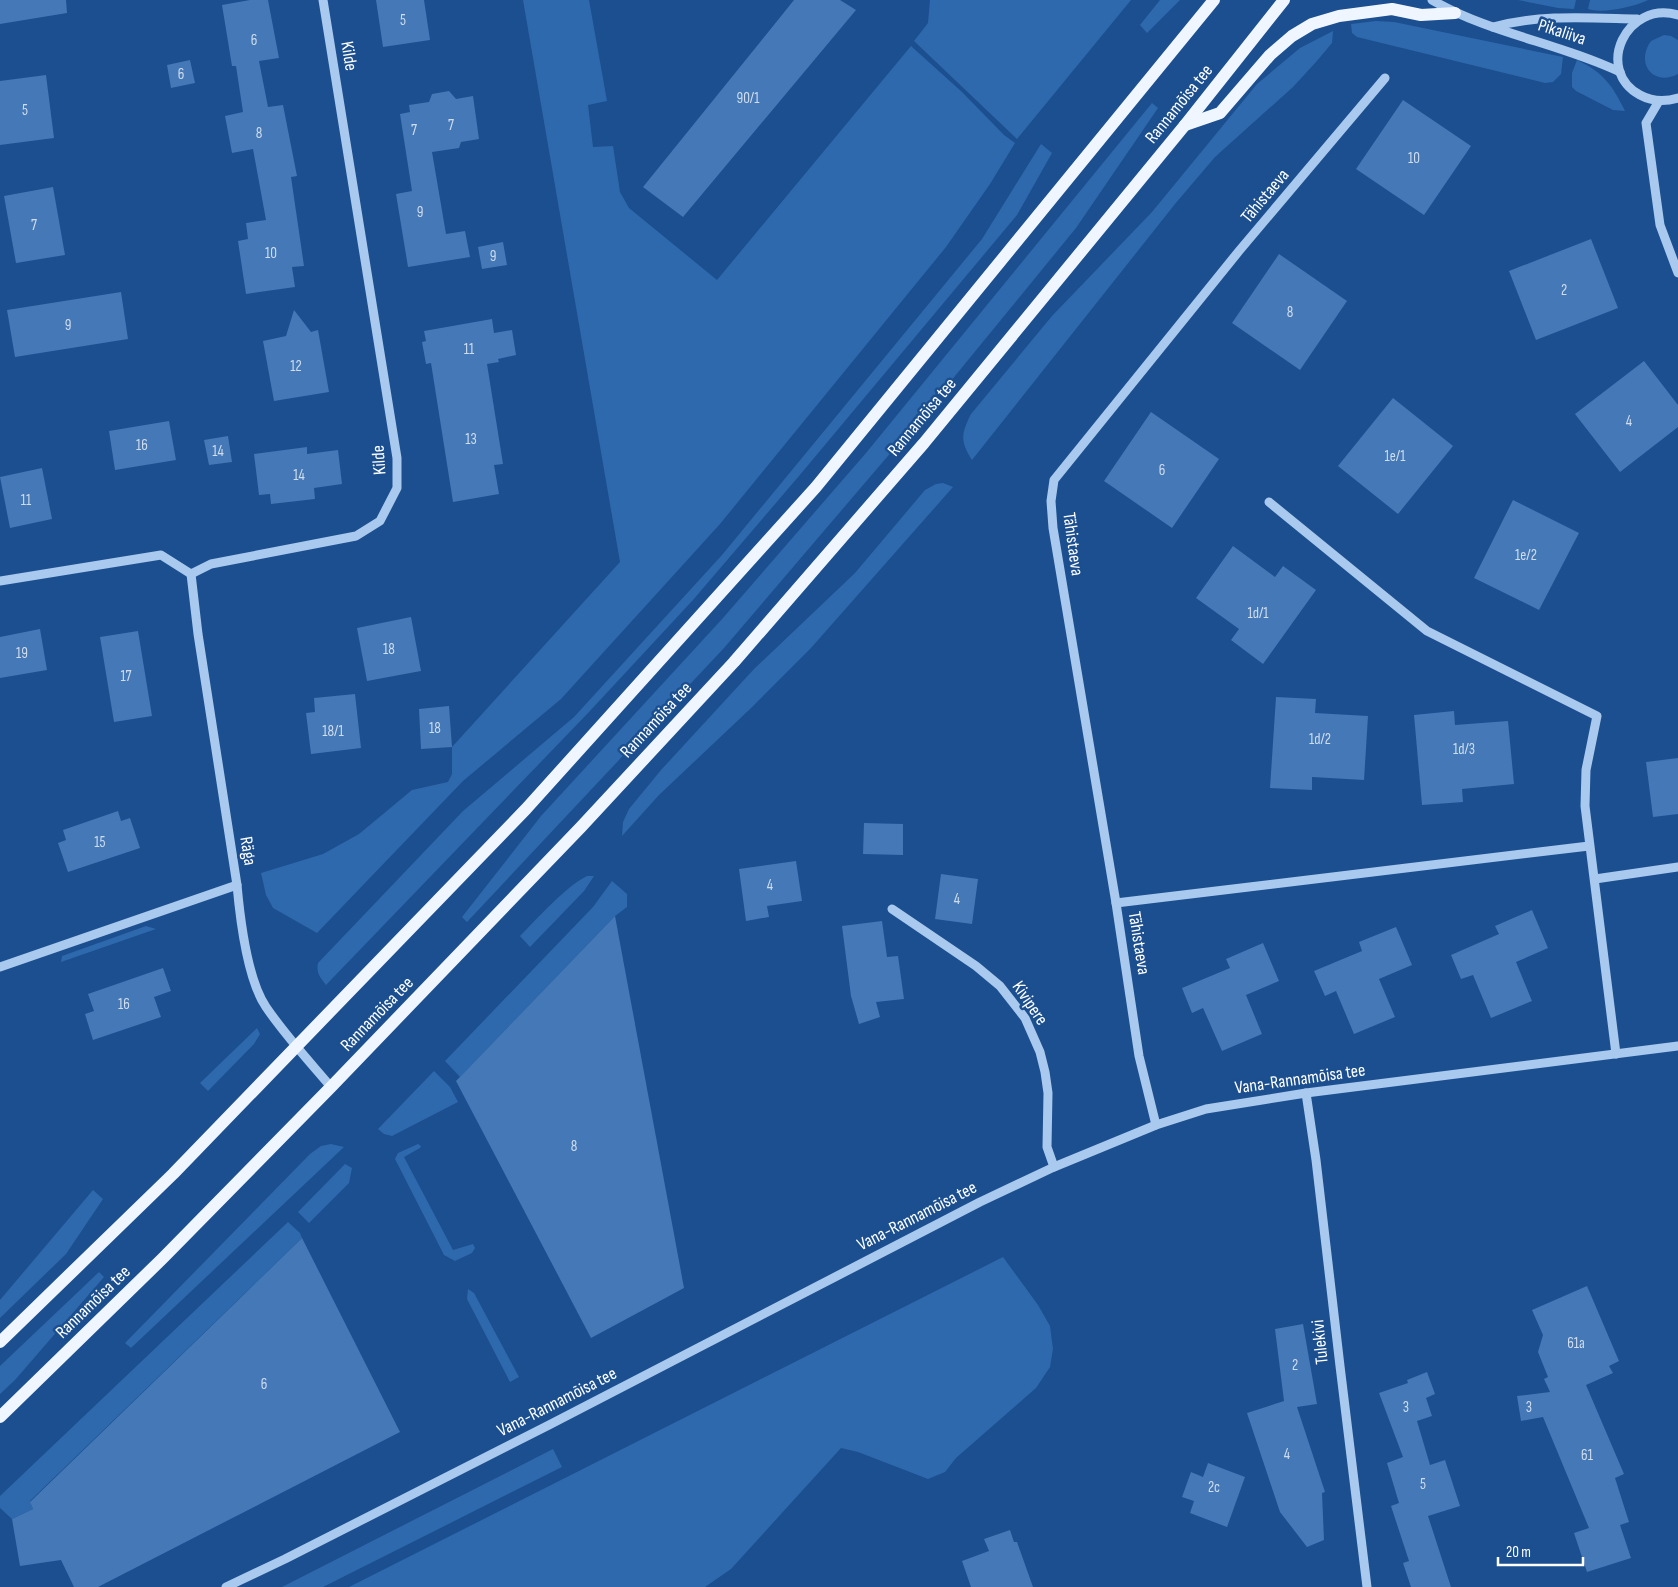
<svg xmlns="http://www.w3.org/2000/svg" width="1678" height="1587" font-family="'Sofia Sans Condensed',sans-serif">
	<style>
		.green { fill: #2e69ad }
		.building { fill: #4478b7 }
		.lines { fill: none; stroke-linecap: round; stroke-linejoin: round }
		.minor { stroke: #a9c9ee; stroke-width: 9 }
		.major { stroke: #f0f6ff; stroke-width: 12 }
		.labels { text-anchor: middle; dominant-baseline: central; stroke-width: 5; stroke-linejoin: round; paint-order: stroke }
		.number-label { font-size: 15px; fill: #d0dded }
		.street-label { font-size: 18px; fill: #fff; stroke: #1b4f8f }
	</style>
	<rect width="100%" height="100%" fill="#1b4f8f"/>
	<g class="green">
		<path d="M 523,0 L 589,0 L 607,101 L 588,105 L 593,147 L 613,146 L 620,192 L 629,208 L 717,280 L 911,46 L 962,92 L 1004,135 L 1015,143 L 990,184 L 946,247 L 720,524 L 561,699 L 463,781 L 317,933 L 273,908 L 266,895 L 261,873 L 323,854 L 359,834 L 412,790 L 448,782 L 452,774 L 452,747 L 620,562 Z"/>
		<path d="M 930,0 L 1131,0 L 1017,139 L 914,41 L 928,23 Z"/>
		<path d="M 1160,0 L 1180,0 L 1147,33 L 1140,25 Z"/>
		<path d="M 1518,0 L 1576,0 L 1574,9 L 1558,8 Z"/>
		<path d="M 1590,0 L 1648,0 C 1634,7 1602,14 1588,9 Z"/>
		<path d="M 1376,21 L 1394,22 L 1563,57 L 1561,74 L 1553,82 L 1545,83 L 1357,37 L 1352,33 L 1351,24 Z"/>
		<path d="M 1333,31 L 1332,43 L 1316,62 L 1293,87 L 1215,157 L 1175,204 L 972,460 C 960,441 961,434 971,414 L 1052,316 L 1152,212 L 1257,84 L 1300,48 Z"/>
		<path d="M 1664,35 L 1671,36 L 1678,40 L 1678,74 C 1653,87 1635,63 1651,41 Z"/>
		<path d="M 1577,60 C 1604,73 1612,85 1625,111 L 1613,110 L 1576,91 L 1572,87 L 1572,73 Z"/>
		<path d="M 1152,103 L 1158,108 L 1076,228 L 928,409 L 724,648 L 467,922 L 462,917 L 541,816 L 723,618 L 866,453 Z"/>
		<path d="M 1041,144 L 1052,153 L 1017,215 L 799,476 L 693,600 L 589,712 L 326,985 C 320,977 316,973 318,963 L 463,811 L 574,717 L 722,555 L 982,239 Z"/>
		<path d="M 943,483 L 953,487 L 811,648 L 749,710 L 659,795 L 622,836 L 623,822 L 629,809 L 661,770 L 754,669 L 855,573 L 925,490 L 936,484 Z"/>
		<path d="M 587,876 L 594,876 L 584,891 L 530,947 L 520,936 C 537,919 566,886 587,876 Z"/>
		<path d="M 612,881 L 627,894 L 627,907 L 615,916 L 460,1077 L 445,1061 L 593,907 Z"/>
		<path d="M 146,926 L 156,929 L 61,962 L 62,956 Z"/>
		<path d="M 257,1028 L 260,1034 L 254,1044 L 208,1091 L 200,1083 Z"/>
		<path d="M 434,1071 L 450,1087 L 458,1102 L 392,1136 L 384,1134 L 378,1129 Z"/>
		<path d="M 331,1144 L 344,1147 L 131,1348 L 125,1343 L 310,1154 L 321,1146 Z"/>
		<path d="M 418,1144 L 421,1146 L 420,1148 L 404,1157 L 453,1250 L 473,1244 L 475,1248 L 472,1253 L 455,1261 L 444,1255 L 395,1159 L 398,1153 Z"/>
		<path d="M 345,1164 L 352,1168 L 349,1183 L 309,1223 L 298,1212 Z"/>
		<path d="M 93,1190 L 103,1199 L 66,1254 L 0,1318 L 0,1300 Z"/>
		<path d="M 288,1222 L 300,1233 L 302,1238 L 30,1501 L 33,1509 L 12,1519 L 0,1508 L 0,1496 Z"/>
		<path d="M 1003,1257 L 1038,1305 L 1050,1326 L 1053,1349 L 1050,1367 L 1036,1388 L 956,1458 L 945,1472 L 928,1479 L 858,1452 L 841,1448 L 731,1569 L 705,1587 L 349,1587 Z"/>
		<path d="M 99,1272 L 104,1277 L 15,1380 L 0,1394 L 0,1366 Z"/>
		<path d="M 468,1289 L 474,1293 L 519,1377 L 510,1382 L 467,1299 Z"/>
		<path d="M 553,1449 L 562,1467 L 323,1587 L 282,1587 Z"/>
	</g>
	<g class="building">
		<path d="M 0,0 L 66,0 L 67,13 L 0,24 Z"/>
		<path d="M 250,0 L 268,0 L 279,58 L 259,61 L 268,107 L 283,105 L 297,176 L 291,177 L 304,266 L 292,267 L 295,287 L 246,294 L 238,241 L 248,239 L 246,223 L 266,220 L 253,149 L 232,153 L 225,116 L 243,112 L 236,66 L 232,66 L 222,5 Z"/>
		<path d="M 376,0 L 424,0 L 430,40 L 383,47 Z"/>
		<path d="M 794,0 L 840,0 L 856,10 L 683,217 L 643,187 Z"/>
		<path d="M 190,60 L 195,83 L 171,88 L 167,65 Z"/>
		<path d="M 46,75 L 54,138 L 0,145 L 0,81 Z"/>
		<path d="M 449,91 L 456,99 L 473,96 L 479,139 L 461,142 L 459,148 L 432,152 L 446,234 L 465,231 L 470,257 L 408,267 L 396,194 L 412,191 L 400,114 L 410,112 L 409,105 L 429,102 L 432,94 Z"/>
		<path d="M 1403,100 L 1471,146 L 1424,215 L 1356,169 Z"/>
		<path d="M 53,187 L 65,255 L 16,263 L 4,196 Z"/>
		<path d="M 1591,239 L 1618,308 L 1536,340 L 1509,271 Z"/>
		<path d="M 503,242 L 507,265 L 482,269 L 478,247 Z"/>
		<path d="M 1279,254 L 1347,301 L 1300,370 L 1232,323 Z"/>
		<path d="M 121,292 L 128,339 L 15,357 L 7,310 Z"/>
		<path d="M 294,310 L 311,332 L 318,330 L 329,392 L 274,401 L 263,341 L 286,336 Z"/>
		<path d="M 492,319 L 494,333 L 512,330 L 516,355 L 498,359 L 499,362 L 487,364 L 503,464 L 494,465 L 499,494 L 453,502 L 431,363 L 426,364 L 422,342 L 426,341 L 424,331 Z"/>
		<path d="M 1644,361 L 1678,405 L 1678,427 L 1620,472 L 1575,414 Z"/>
		<path d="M 1393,398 L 1453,446 L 1398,514 L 1338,466 Z"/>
		<path d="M 1151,412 L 1219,459 L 1172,528 L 1104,481 Z"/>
		<path d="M 169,421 L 176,460 L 115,470 L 109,431 Z"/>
		<path d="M 228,436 L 232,462 L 209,465 L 204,440 Z"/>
		<path d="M 307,447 L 307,454 L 338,450 L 342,484 L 314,488 L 315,499 L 271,504 L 270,494 L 259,495 L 254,454 Z"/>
		<path d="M 42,468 L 52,519 L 10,528 L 0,477 Z"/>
		<path d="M 1513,500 L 1579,533 L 1539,610 L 1474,578 Z"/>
		<path d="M 1233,546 L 1275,577 L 1283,566 L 1316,590 L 1263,664 L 1231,640 L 1239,629 L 1196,598 Z"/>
		<path d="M 411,617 L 421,671 L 367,681 L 357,628 Z"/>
		<path d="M 40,629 L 47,670 L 0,678 L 0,637 Z"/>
		<path d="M 138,631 L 152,716 L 114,722 L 100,637 Z"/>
		<path d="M 355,694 L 361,748 L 311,754 L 306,713 L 315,712 L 314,698 Z"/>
		<path d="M 1276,697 L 1316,699 L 1315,713 L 1368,716 L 1364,780 L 1312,777 L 1312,790 L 1270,788 Z"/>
		<path d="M 449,706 L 452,747 L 421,749 L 419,709 Z"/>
		<path d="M 1454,711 L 1455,725 L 1508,721 L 1514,784 L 1462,789 L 1463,802 L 1422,805 L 1414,715 Z"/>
		<path d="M 1678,758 L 1678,814 L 1653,817 L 1646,762 Z"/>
		<path d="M 118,811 L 121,821 L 130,818 L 140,848 L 68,872 L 58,843 L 66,840 L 63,830 Z"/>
		<path d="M 864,823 L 903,824 L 903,855 L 863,854 Z"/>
		<path d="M 796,861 L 802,901 L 767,906 L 769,917 L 746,921 L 739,869 Z"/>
		<path d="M 941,874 L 978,879 L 972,924 L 935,919 Z"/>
		<path d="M 1532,910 L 1548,948 L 1516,962 L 1532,1001 L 1491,1018 L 1473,975 L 1461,979 L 1451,955 L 1499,934 L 1495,926 Z"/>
		<path d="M 615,916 L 684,1288 L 591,1338 L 456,1081 Z"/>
		<path d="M 882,921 L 887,957 L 898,956 L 904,999 L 876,1002 L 880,1017 L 859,1024 L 851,996 L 842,926 Z"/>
		<path d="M 1396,927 L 1412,965 L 1379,979 L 1395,1017 L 1354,1034 L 1336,991 L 1325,996 L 1314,971 L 1362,951 L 1359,942 Z"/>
		<path d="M 1263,943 L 1279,981 L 1246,995 L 1262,1034 L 1222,1051 L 1203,1008 L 1192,1013 L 1182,988 L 1230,968 L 1226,959 Z"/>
		<path d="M 163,968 L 171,991 L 154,997 L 161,1017 L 93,1040 L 85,1014 L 94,1011 L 88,994 Z"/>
		<path d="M 302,1238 L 400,1432 L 98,1587 L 74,1587 L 61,1560 L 20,1566 L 12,1519 L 33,1509 L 30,1502 Z"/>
		<path d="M 1587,1286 L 1619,1361 L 1609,1366 L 1613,1373 L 1586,1385 L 1624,1474 L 1615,1478 L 1629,1522 L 1620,1525 L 1631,1558 L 1587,1572 L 1574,1533 L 1589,1528 L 1543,1417 L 1521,1421 L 1517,1396 L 1550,1392 L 1544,1379 L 1548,1377 L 1538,1352 L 1543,1335 L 1532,1310 Z"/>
		<path d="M 1303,1324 L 1317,1404 L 1297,1407 L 1325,1492 L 1322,1493 L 1324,1540 L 1307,1547 L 1280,1512 L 1247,1413 L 1284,1401 L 1275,1329 Z"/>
		<path d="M 1427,1372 L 1435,1394 L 1426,1398 L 1432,1416 L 1417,1421 L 1430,1465 L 1445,1460 L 1460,1506 L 1428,1516 L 1451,1587 L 1411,1587 L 1403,1563 L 1409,1561 L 1391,1506 L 1399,1503 L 1387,1463 L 1403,1457 L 1379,1393 L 1408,1383 L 1407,1380 Z"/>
		<path d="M 1208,1463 L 1245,1477 L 1227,1527 L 1190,1513 L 1194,1501 L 1182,1497 L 1191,1472 L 1203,1477 Z"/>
		<path d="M 1010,1530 L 1014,1542 L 1017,1542 L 1033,1587 L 971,1587 L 962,1561 L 989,1551 L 984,1539 Z"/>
	</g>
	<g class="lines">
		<g class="minor">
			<path d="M 1432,0 C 1491,34 1559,43 1620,72"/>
			<path d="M 1678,15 C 1626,0 1594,70 1640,95 C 1653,102 1665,102 1678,98"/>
			<path d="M 1493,27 C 1540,14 1590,18 1637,19"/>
			<path d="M 1659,101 L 1646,123 L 1660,225 L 1678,273"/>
			<path d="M 1269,502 L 1427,631 L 1597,716 L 1586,770 L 1585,806 L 1616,1054"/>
			<path d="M 191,574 L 198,634 L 237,885 C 240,918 247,979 266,1007 C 285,1035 309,1061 331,1087"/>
			<path d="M 0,581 L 161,555 L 191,574 L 211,564 L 356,536 L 380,521 L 397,488 L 397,458 L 323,0"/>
			<path d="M 1595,879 L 1678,867"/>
			<path d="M 1116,903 L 1589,846"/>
			<path d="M 892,909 L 976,966 L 1000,986 L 1025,1018 L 1040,1052 L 1045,1072 L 1048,1093 L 1047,1147 L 1054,1167"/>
			<path d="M 0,967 L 237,885"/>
			<path d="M 1306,1093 L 1316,1160 L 1340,1366 L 1367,1587"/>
			<path d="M 1156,1125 L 1139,1056 L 1116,903 L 1053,528 L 1051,501 L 1054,480 L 1239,251 L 1385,78"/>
			<path d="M 226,1587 L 285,1559 L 549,1425 L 980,1202 L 1054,1167 L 1156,1125 L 1206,1109 L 1306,1093 L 1678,1046"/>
		</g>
		<g class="major">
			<path d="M 1185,125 L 1220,113 L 1270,55 L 1292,36 L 1312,24 L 1339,16 L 1392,9 L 1421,15 L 1455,13"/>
			<path d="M 0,1342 L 173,1174 L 526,809 L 816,487 L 1214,0"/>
			<path d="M 0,1417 L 163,1258 L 331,1087 L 581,827 L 734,662 L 924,443 L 1185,125 L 1284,0"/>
		</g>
	</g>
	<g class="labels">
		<g class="number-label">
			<text x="403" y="20">5</text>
			<text x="254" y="40">6</text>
			<text x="181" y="74">6</text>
			<text x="748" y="98">90/1</text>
			<text x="25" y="110">5</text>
			<text x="451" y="125">7</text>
			<text x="414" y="130">7</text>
			<text x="259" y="133">8</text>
			<text x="1414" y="158">10</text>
			<text x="420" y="212">9</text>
			<text x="34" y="225">7</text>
			<text x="271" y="253">10</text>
			<text x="493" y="256">9</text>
			<text x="1564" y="290">2</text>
			<text x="1290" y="312">8</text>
			<text x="68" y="325">9</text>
			<text x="469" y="349">11</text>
			<text x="296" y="366">12</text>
			<text x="1629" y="421">4</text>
			<text x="471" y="439">13</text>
			<text x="142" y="445">16</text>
			<text x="218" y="451">14</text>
			<text x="1395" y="456">1e/1</text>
			<text x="1162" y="470">6</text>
			<text x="299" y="475">14</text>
			<text x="26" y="500">11</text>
			<text x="1526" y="555">1e/2</text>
			<text x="1258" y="613">1d/1</text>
			<text x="389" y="649">18</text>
			<text x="22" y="653">19</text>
			<text x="126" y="676">17</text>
			<text x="435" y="728">18</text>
			<text x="333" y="731">18/1</text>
			<text x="1320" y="739">1d/2</text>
			<text x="1464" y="749">1d/3</text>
			<text x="100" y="842">15</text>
			<text x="770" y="885">4</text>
			<text x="957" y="899">4</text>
			<text x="124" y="1004">16</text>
			<text x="574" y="1146">8</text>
			<text x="1576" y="1343">61a</text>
			<text x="1295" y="1365">2</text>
			<text x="264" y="1384">6</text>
			<text x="1406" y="1407">3</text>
			<text x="1529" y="1407">3</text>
			<text x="1287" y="1454">4</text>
			<text x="1587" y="1455">61</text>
			<text x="1423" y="1484">5</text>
			<text x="1214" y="1487">2c</text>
		</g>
		<g class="street-label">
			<text transform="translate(1562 32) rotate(18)">Pikaliiva</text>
			<text transform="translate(349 56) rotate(81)">Kilde</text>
			<text transform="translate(1179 104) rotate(-51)">Rannamõisa tee</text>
			<text transform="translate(1265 196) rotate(-50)">Tähistaeva</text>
			<text transform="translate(922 417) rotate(-50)">Rannamõisa tee</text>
			<text transform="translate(379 460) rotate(-94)">Kilde</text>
			<text transform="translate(1073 544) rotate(82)">Tähistaeva</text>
			<text transform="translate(656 720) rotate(-47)">Rannamõisa tee</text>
			<text transform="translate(248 851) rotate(81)">Räga</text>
			<text transform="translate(1139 943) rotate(81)">Tähistaeva</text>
			<text transform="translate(1030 1003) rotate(56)">Kivipere</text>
			<text transform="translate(377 1014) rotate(-46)">Rannamõisa tee</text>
			<text transform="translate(1300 1079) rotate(-8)">Vana-Rannamõisa tee</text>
			<text transform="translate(917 1216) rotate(-27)">Vana-Rannamõisa tee</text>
			<text transform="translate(93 1302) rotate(-44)">Rannamõisa tee</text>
			<text transform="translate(1320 1342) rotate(-96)">Tulekivi</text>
			<text transform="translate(557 1402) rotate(-27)">Vana-Rannamõisa tee</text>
		</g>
	</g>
	<path d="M1498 1557v8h85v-8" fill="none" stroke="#ffffff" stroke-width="2.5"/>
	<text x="1506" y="1557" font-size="15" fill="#ffffff" stroke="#1b4f8f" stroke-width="4" paint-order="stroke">20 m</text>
</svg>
